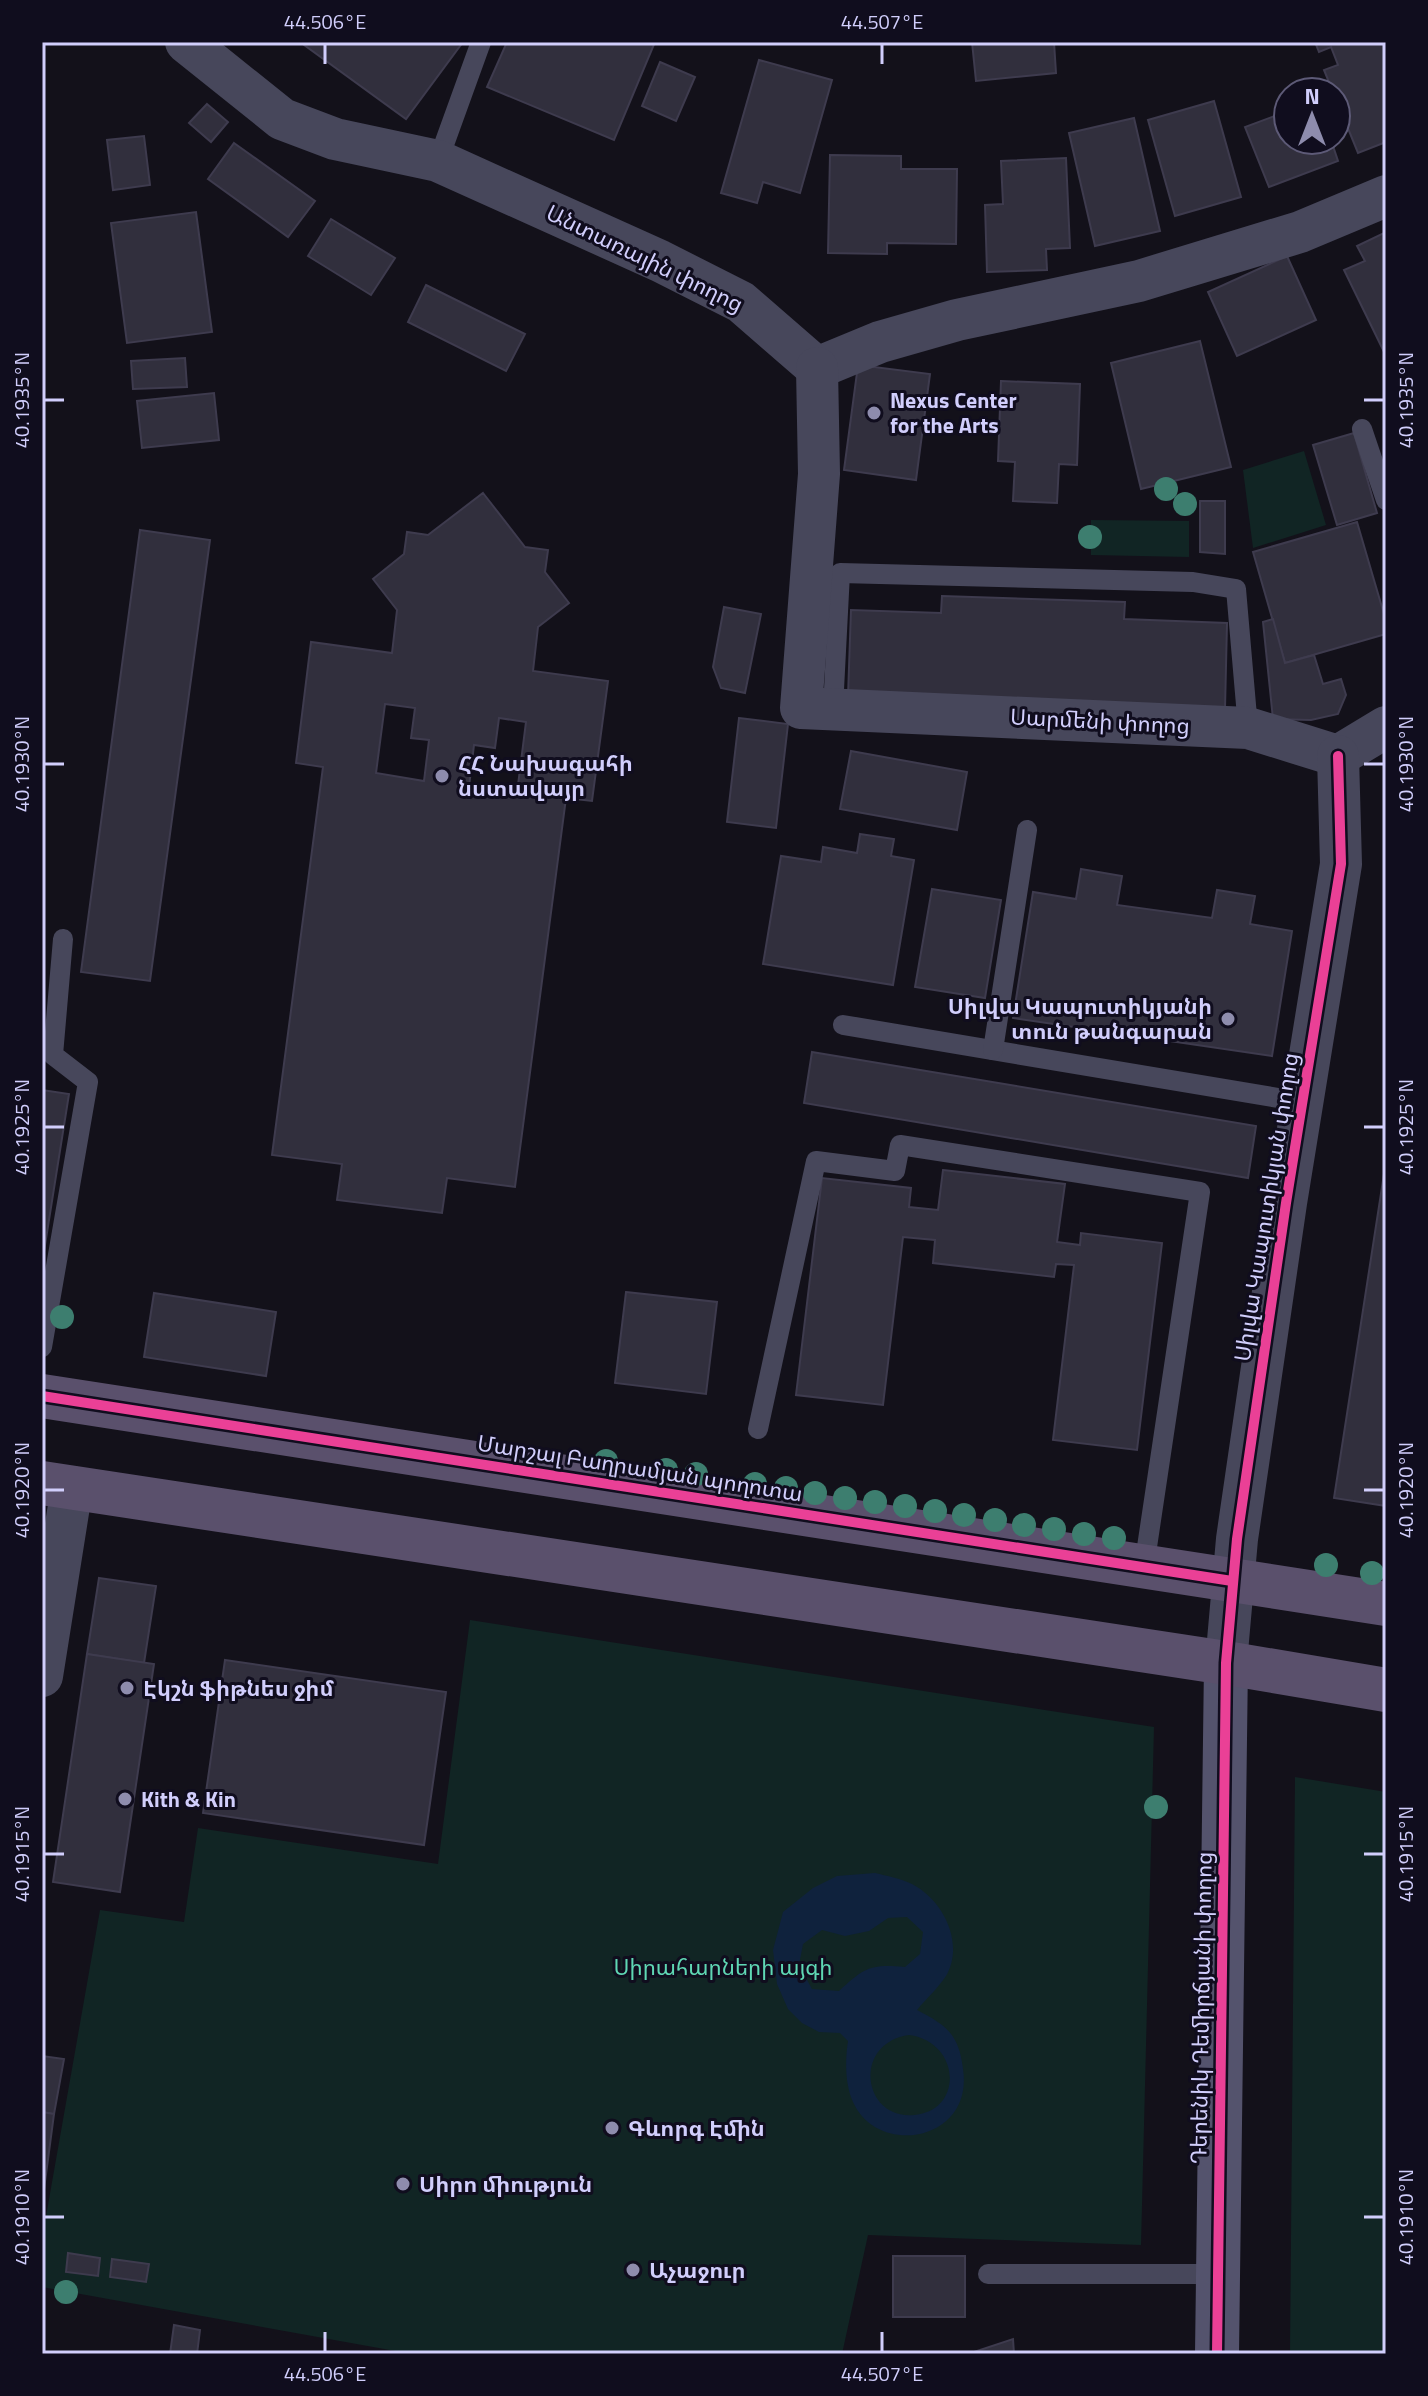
<svg xmlns="http://www.w3.org/2000/svg" width="1428" height="2396" font-family="'Titillium Web','Noto Sans Armenian',sans-serif">
	<style>
		.green { fill: #112524 }
		.water { fill: #0f223d; fill-rule: evenodd }
		.building { fill: #312f3d; stroke: #3e3b4e; stroke-width: 2; fill-rule: evenodd }
		.lines { fill: none; stroke-linecap: round; stroke-linejoin: round }
		.lane { stroke: #47475b; stroke-width: 20 }
		.street { stroke: #47475b; stroke-width: 42 }
		.secondary { stroke: #54536d; stroke-width: 44 }
		.primary { stroke: #5a506c; stroke-width: 44 }
		.cycleway-casing { stroke: #100d1e; stroke-width: 15 }
		.cycleway { stroke: #ea4096; stroke-width: 10 }
		.tree { fill: #3d7e6f }
		.ticks { fill: none; stroke: #d1cefc; stroke-width: 3 }
		.poi-dot { fill: #8e8cad; stroke: #100d1e; stroke-width: 3 }
		.labels { text-anchor: middle; dominant-baseline: central; stroke-width: 6; stroke-linejoin: round; paint-order: stroke }
		.street-label { font-size: 22px; fill: #d1cefc; stroke: #100d1e }
		.poi-label { font-size: 22px; font-weight: bold; fill: #d1cefc; stroke: #100d1e; text-anchor: start }
		.park-label { font-size: 22px; fill: #5fd7b4; stroke: #100d1e }
		.neatline { fill: none; stroke: #d1cefc; stroke-width: 3 }
		.ticks-label { font-size: 20px; text-anchor: middle; fill: #d1cefc }
	</style>
	<rect width="100%" height="100%" fill="#13111a"/>
	<g class="green">
		<path d="M 1304,451 L 1326,525 L 1253,548 L 1243,470 Z"/>
		<path d="M 1091,520 L 1189,521 L 1189,557 L 1091,555 Z"/>
		<path d="M 470,1620 L 1154,1727 L 1141,2245 L 868,2235 L 842,2354 L 412,2354 L 42,2287 L 42,2239 L 100,1910 L 184,1922 L 198,1828 L 438,1864 Z"/>
		<path d="M 1295,1777 L 1386,1792 L 1386,2354 L 1290,2354 Z"/>
	</g>
	<path class="water" d="M 875,1873 C 887,1876 900,1878 912,1884 C 943,1900 965,1943 946,1976 C 938,1988 926,1999 917,2010 C 946,2025 959,2034 963,2069 C 974,2141 878,2158 853,2102 C 845,2084 845,2061 848,2041 L 840,2033 L 819,2032 L 802,2023 L 788,2009 L 777,1984 L 773,1950 L 783,1912 L 813,1888 L 837,1876 ZM 907,1917 L 923,1932 L 920,1954 L 905,1967 C 871,1964 865,1967 839,1991 L 812,1989 L 799,1965 L 803,1944 L 822,1930 L 845,1936 L 869,1931 L 888,1918 ZM 909,2035 C 961,2042 964,2111 914,2115 C 862,2120 852,2043 909,2035 Z"/>
	<g class="building">
		<path d="M 300,42 L 463,42 L 406,119 Z"/>
		<path d="M 507,42 L 655,42 L 614,140 L 487,87 Z"/>
		<path d="M 972,42 L 1054,42 L 1056,73 L 976,81 Z"/>
		<path d="M 1315,42 L 1386,42 L 1386,142 L 1358,153 L 1336,99 L 1336,92 L 1333,92 L 1324,70 L 1338,65 L 1331,47 L 1319,52 Z"/>
		<path d="M 759,60 L 832,80 L 800,193 L 763,182 L 757,203 L 721,193 Z"/>
		<path d="M 660,62 L 695,77 L 676,121 L 642,106 Z"/>
		<path d="M 1214,101 L 1241,197 L 1175,216 L 1148,120 Z"/>
		<path d="M 207,104 L 228,122 L 211,142 L 189,123 Z"/>
		<path d="M 1288,111 L 1288,140 L 1331,140 L 1338,161 L 1269,187 L 1245,127 Z"/>
		<path d="M 1134,118 L 1160,231 L 1095,246 L 1069,133 Z"/>
		<path d="M 144,136 L 150,185 L 113,190 L 107,140 Z"/>
		<path d="M 234,143 L 315,201 L 288,237 L 208,179 Z"/>
		<path d="M 830,155 L 901,156 L 901,169 L 957,169 L 956,244 L 887,243 L 887,254 L 828,253 Z"/>
		<path d="M 1066,158 L 1070,248 L 1046,249 L 1047,270 L 987,272 L 985,205 L 1003,204 L 1001,161 Z"/>
		<path d="M 196,212 L 212,332 L 127,343 L 111,223 Z"/>
		<path d="M 331,219 L 395,258 L 371,295 L 308,256 Z"/>
		<path d="M 1386,232 L 1386,356 L 1344,270 L 1365,261 L 1357,246 Z"/>
		<path d="M 1287,256 L 1316,320 L 1237,356 L 1208,292 Z"/>
		<path d="M 426,285 L 525,334 L 506,371 L 408,322 Z"/>
		<path d="M 1200,341 L 1231,467 L 1141,489 L 1111,363 Z"/>
		<path d="M 185,358 L 187,387 L 133,389 L 131,361 Z"/>
		<path d="M 858,365 L 930,374 L 916,480 L 844,470 Z"/>
		<path d="M 1001,381 L 1080,384 L 1077,465 L 1059,464 L 1057,503 L 1013,501 L 1015,462 L 998,461 Z"/>
		<path d="M 214,393 L 219,440 L 142,448 L 137,401 Z"/>
		<path d="M 1354,433 L 1377,513 L 1337,525 L 1313,445 Z"/>
		<path d="M 483,493 L 525,547 L 548,550 L 545,572 L 569,603 L 538,627 L 533,671 L 608,681 L 592,801 L 566,798 L 515,1187 L 447,1178 L 442,1213 L 337,1200 L 342,1164 L 272,1155 L 323,767 L 296,763 L 311,642 L 392,653 L 397,610 L 373,579 L 404,554 L 407,532 L 428,535 ZM 385,704 L 415,708 L 411,738 L 429,740 L 424,781 L 376,773 ZM 499,718 L 526,722 L 517,793 L 469,787 L 474,745 L 495,748 Z"/>
		<path d="M 1200,501 L 1225,501 L 1225,554 L 1200,552 Z"/>
		<path d="M 1357,522 L 1386,621 L 1386,634 L 1285,663 L 1253,552 Z"/>
		<path d="M 140,530 L 210,540 L 150,981 L 81,972 Z"/>
		<path d="M 942,596 L 1125,602 L 1124,619 L 1227,623 L 1225,709 L 848,696 L 851,610 L 941,613 Z"/>
		<path d="M 724,607 L 761,614 L 745,693 L 721,688 L 713,667 Z"/>
		<path d="M 1273,619 L 1285,663 L 1314,655 L 1323,684 L 1341,679 L 1346,695 L 1338,714 L 1311,720 L 1273,719 L 1263,622 Z"/>
		<path d="M 739,718 L 788,724 L 776,828 L 727,822 Z"/>
		<path d="M 851,751 L 967,772 L 957,830 L 840,809 Z"/>
		<path d="M 860,834 L 894,839 L 891,856 L 914,860 L 893,985 L 763,964 L 781,856 L 821,862 L 823,847 L 857,853 Z"/>
		<path d="M 1081,869 L 1122,876 L 1117,905 L 1212,918 L 1217,890 L 1255,896 L 1250,924 L 1292,931 L 1272,1056 L 1013,1018 L 1033,892 L 1076,899 Z"/>
		<path d="M 932,889 L 1001,900 L 985,998 L 915,987 Z"/>
		<path d="M 812,1052 L 1256,1126 L 1248,1178 L 804,1103 Z"/>
		<path d="M 42,1090 L 69,1094 L 42,1264 Z"/>
		<path d="M 1386,1161 L 1386,1506 L 1334,1498 Z"/>
		<path d="M 943,1170 L 1065,1184 L 1057,1242 L 1080,1245 L 1081,1233 L 1162,1243 L 1137,1450 L 1053,1440 L 1074,1265 L 1056,1264 L 1054,1277 L 933,1263 L 935,1240 L 903,1237 L 883,1405 L 796,1395 L 822,1178 L 911,1188 L 909,1207 L 938,1210 Z"/>
		<path d="M 626,1292 L 717,1302 L 706,1394 L 615,1383 Z"/>
		<path d="M 154,1293 L 276,1312 L 266,1376 L 144,1357 Z"/>
		<path d="M 99,1578 L 156,1586 L 144,1663 L 87,1654 Z"/>
		<path d="M 87,1654 L 154,1664 L 120,1892 L 53,1882 Z"/>
		<path d="M 225,1660 L 446,1692 L 424,1845 L 203,1813 Z"/>
		<path d="M 42,2056 L 64,2059 L 54,2114 L 42,2112 Z"/>
		<path d="M 42,2112 L 54,2114 L 43,2197 L 42,2197 Z"/>
		<path d="M 68,2253 L 100,2258 L 98,2276 L 66,2272 Z"/>
		<rect x="893" y="2256" width="72" height="61"/>
		<path d="M 112,2259 L 149,2264 L 146,2282 L 110,2277 Z"/>
		<path d="M 174,2325 L 200,2330 L 197,2354 L 170,2354 Z"/>
		<path d="M 1013,2339 L 1014,2354 L 968,2354 Z"/>
	</g>
	<g class="lines">
		<g class="lane">
			<path d="M 438,161 L 481,42"/>
			<path d="M 1362,429 L 1386,500"/>
			<path d="M 833,709 L 840,573 L 1193,582 L 1236,589 L 1248,728"/>
			<path d="M 843,1025 L 1302,1102"/>
			<path d="M 993,1050 L 1027,830"/>
			<path d="M 42,1347 L 88,1082 L 53,1055 L 63,939"/>
			<path d="M 758,1429 L 816,1161 L 895,1171 L 900,1145 L 1200,1192 L 1144,1567"/>
			<path d="M 988,2274 L 1218,2274"/>
		</g>
		<g class="street">
			<path d="M 186,42 L 282,119 L 335,139 L 438,161 L 660,261 L 741,302 L 817,368 L 880,342 L 957,320 L 1139,281 L 1300,232 L 1386,196"/>
			<path d="M 817,368 L 819,474 L 801,708 L 1248,728 L 1338,756 L 1386,727"/>
			<path d="M 1226,1663 L 1237,1539 L 1286,1203 L 1341,864 L 1338,756"/>
			<path d="M 42,1676 L 72,1487"/>
		</g>
		<path class="secondary" d="M 1217,2354 L 1226,1663"/>
		<g class="primary">
			<path d="M 42,1396 L 1386,1604"/>
			<path d="M 42,1483 L 1226,1663 L 1386,1690"/>
		</g>
		<defs>
			<g id="cycleway">
				<path d="M 42,1396 L 1232,1581"/>
				<path d="M 1217,2354 L 1226,1663 L 1237,1539 L 1286,1203 L 1341,864 L 1338,756"/>
			</g>
		</defs>
		<use href="#cycleway" class="cycleway-casing"/>
		<use href="#cycleway" class="cycleway"/>
	</g>
	<g class="tree">
		<circle cx="1166" cy="489" r="12"/>
		<circle cx="1185" cy="504" r="12"/>
		<circle cx="1090" cy="537" r="12"/>
		<circle cx="62" cy="1317" r="12"/>
		<circle cx="606" cy="1461" r="12"/>
		<circle cx="666" cy="1470" r="12"/>
		<circle cx="696" cy="1474" r="12"/>
		<circle cx="755" cy="1484" r="12"/>
		<circle cx="786" cy="1488" r="12"/>
		<circle cx="815" cy="1493" r="12"/>
		<circle cx="845" cy="1498" r="12"/>
		<circle cx="875" cy="1502" r="12"/>
		<circle cx="905" cy="1506" r="12"/>
		<circle cx="935" cy="1511" r="12"/>
		<circle cx="964" cy="1515" r="12"/>
		<circle cx="995" cy="1520" r="12"/>
		<circle cx="1024" cy="1525" r="12"/>
		<circle cx="1054" cy="1529" r="12"/>
		<circle cx="1084" cy="1534" r="12"/>
		<circle cx="1114" cy="1538" r="12"/>
		<circle cx="1326" cy="1565" r="12"/>
		<circle cx="1372" cy="1573" r="12"/>
		<circle cx="1156" cy="1807" r="12"/>
		<circle cx="66" cy="2292" r="12"/>
	</g>
	<path class="ticks" d="M 325,44 L 325,64M 882,44 L 882,64M 44,400 L 64,400M 1364,400 L 1384,400M 44,764 L 64,764M 1364,764 L 1384,764M 44,1127 L 64,1127M 1364,1127 L 1384,1127M 44,1490 L 64,1490M 1364,1490 L 1384,1490M 44,1854 L 64,1854M 1364,1854 L 1384,1854M 44,2217 L 64,2217M 1364,2217 L 1384,2217M 325,2332 L 325,2352M 882,2332 L 882,2352"/>
	<g class="poi-dot">
		<circle cx="874" cy="413" r="8"/>
		<circle cx="442" cy="776" r="8"/>
		<circle cx="1228" cy="1019" r="8"/>
		<circle cx="127" cy="1688" r="8"/>
		<circle cx="125" cy="1799" r="8"/>
		<circle cx="612" cy="2128" r="8"/>
		<circle cx="403" cy="2184" r="8"/>
		<circle cx="633" cy="2270" r="8"/>
	</g>
	<g class="labels">
		<g class="street-label">
			<text transform="translate(645 258) rotate(26)">Անտառային փողոց</text>
			<text transform="translate(1100 721) rotate(3)">Սարմենի փողոց</text>
			<text transform="translate(1266 1207) rotate(-81)">Սիլվա Կապուտիկյան փողոց</text>
			<text transform="translate(640 1468) rotate(9)">Մարշալ Բաղրամյան պողոտա</text>
			<text transform="translate(1201 2008) rotate(-89)">Դերենիկ Դեմիրճյանի փողոց</text>
		</g>
		<g class="poi-label">
			<text x="890" y="400">Nexus Center<tspan x="890" dy="25">for the Arts</tspan></text>
			<text x="458" y="763">ՀՀ Նախագահի<tspan x="458" dy="25">նստավայր</tspan></text>
			<text x="1212" y="1006" text-anchor="end">Սիլվա Կապուտիկյանի<tspan x="1212" dy="25">տուն թանգարան</tspan></text>
			<text x="143" y="1688">Էկշն ֆիթնես ջիմ</text>
			<text x="141" y="1799">Kith &amp; Kin</text>
			<text x="628" y="2128">Գևորգ Էմին</text>
			<text x="419" y="2184">Սիրո միություն</text>
			<text x="649" y="2270">Աչաջուր</text>
		</g>
		<g class="park-label">
			<text x="723" y="1967">Սիրահարների այգի</text>
		</g>
	</g>
	<rect width="1428" height="2396" fill="none" stroke="#100d1e" stroke-width="88"/>
	<g transform="translate(1312 116)"><circle r="38" fill="#100d1e" stroke="#5d5a77" stroke-width="2"/>
	<path d="M0-6L14 30L0 20L-14 30Z" fill="#8e8cad"/>
	<text y="-12" font-size="22" font-weight="bold" text-anchor="middle" fill="#d1cefc">N</text>
	</g>
	<rect x="44" y="44" width="1340" height="2308" class="neatline"/>
	<g class="ticks-label">
		<text x="325" y="29">44.506°E</text>
		<text x="882" y="29">44.507°E</text>
		<text transform="translate(22 400) rotate(-90)" y="7">40.1935°N</text>
		<text transform="translate(1406 400) rotate(-90)" y="7">40.1935°N</text>
		<text transform="translate(22 764) rotate(-90)" y="7">40.1930°N</text>
		<text transform="translate(1406 764) rotate(-90)" y="7">40.1930°N</text>
		<text transform="translate(22 1127) rotate(-90)" y="7">40.1925°N</text>
		<text transform="translate(1406 1127) rotate(-90)" y="7">40.1925°N</text>
		<text transform="translate(22 1490) rotate(-90)" y="7">40.1920°N</text>
		<text transform="translate(1406 1490) rotate(-90)" y="7">40.1920°N</text>
		<text transform="translate(22 1854) rotate(-90)" y="7">40.1915°N</text>
		<text transform="translate(1406 1854) rotate(-90)" y="7">40.1915°N</text>
		<text transform="translate(22 2217) rotate(-90)" y="7">40.1910°N</text>
		<text transform="translate(1406 2217) rotate(-90)" y="7">40.1910°N</text>
		<text x="325" y="2381">44.506°E</text>
		<text x="882" y="2381">44.507°E</text>
	</g>
</svg>
